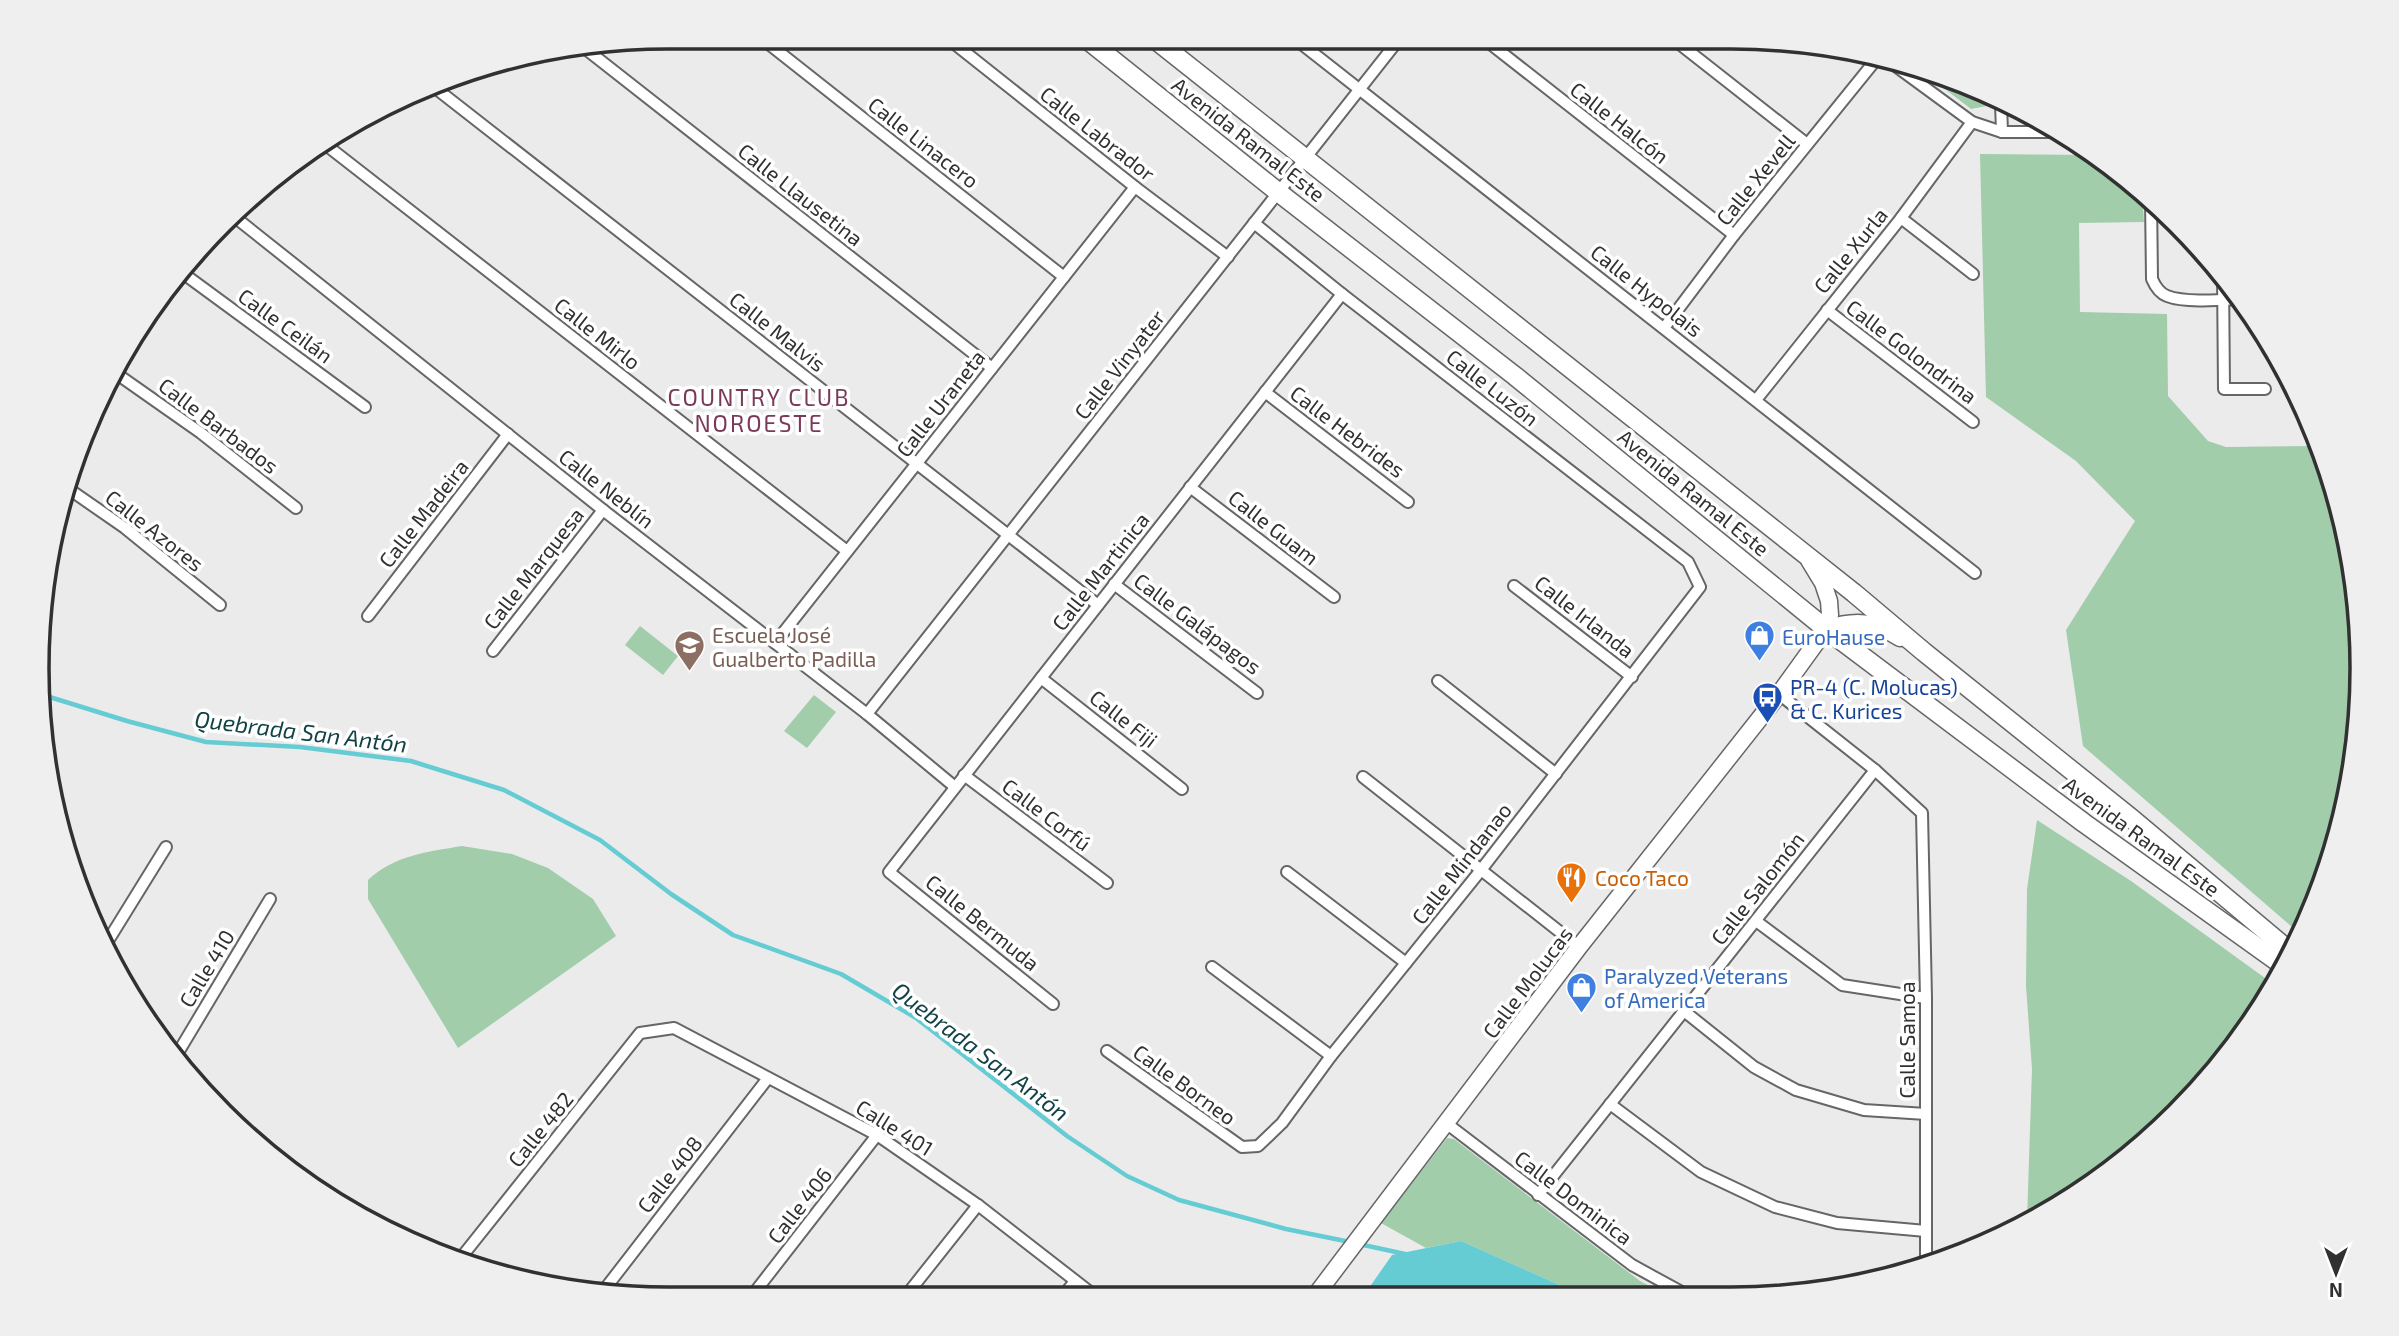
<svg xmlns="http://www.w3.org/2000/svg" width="2399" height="1336" font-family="'Exo 2',sans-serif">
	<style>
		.green { fill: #a1cdaa }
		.water { fill: #64ccd2 }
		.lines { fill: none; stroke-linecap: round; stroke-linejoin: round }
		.stream { stroke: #64ccd2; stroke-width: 4.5 }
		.street-casing { stroke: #666667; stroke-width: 14 }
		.secondary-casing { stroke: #666667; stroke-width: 19 }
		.primary-casing { stroke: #666667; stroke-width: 21 }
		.street { stroke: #fff; stroke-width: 10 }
		.secondary { stroke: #fff; stroke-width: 16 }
		.primary { stroke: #fff; stroke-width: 18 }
		.labels { text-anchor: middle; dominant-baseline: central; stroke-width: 7; stroke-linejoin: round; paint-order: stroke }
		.street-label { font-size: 21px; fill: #313131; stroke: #fff }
		.education-label { font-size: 21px; fill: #785e54; stroke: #fff; text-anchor: start }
		.shop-label { font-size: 21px; fill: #366cbe; stroke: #fff; text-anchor: start }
		.transit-label { font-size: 21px; fill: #164399; stroke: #fff; text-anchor: start }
		.food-label { font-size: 21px; fill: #c56008; stroke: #fff; text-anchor: start }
		.neighbourhood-label { font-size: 23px; letter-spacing: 2px; fill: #7a3959; stroke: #fff }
		.water-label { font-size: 23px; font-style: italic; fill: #124346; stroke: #fff }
		.rim { fill: none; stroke: #313131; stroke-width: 3.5 }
	</style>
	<rect width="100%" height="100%" fill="#ebebec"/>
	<g class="green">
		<path d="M 1919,69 L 1987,97 L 1987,106 L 1971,109 Z"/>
		<path d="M 1980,154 L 2094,155 L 2142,190 L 2144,222 L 2079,223 L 2080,312 L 2167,314 L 2168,396 L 2208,441 L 2226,447 L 2319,446 L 2341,505 L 2361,627 L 2357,751 L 2329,871 L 2300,934 L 2083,746 L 2066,630 L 2135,521 L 2076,461 L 1986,397 Z"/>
		<path d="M 640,626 L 678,656 L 663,675 L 625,645 Z"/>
		<path d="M 814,695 L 836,712 L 807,748 L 784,731 Z"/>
		<path d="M 2037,820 L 2131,881 L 2276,986 L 2178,1114 L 2081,1193 L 2027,1220 L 2032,1069 L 2026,986 L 2027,889 Z"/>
		<path d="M 462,846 L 512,854 L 548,868 L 593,899 L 616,936 L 458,1048 L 368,899 L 368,880 C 395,855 427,852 462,846 Z"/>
		<path d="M 1447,1138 L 1454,1139 L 1640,1281 L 1665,1294 L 1576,1295 L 1573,1291 L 1461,1241 L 1426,1248 L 1381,1223 Z"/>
	</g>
	<path class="water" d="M 1461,1241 L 1573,1291 L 1576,1295 L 1364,1295 L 1392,1255 Z"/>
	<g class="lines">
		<g class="stream">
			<path d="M 40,694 L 127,721 L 206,742 L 300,747 L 411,761 L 504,790 L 600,840 L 671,894 L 733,935 L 841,974 L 916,1018 L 1067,1136 L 1127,1176 L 1179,1200 L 1286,1229 L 1350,1242"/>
			<path d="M 1359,1244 L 1405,1254"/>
		</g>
		<defs>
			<g id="street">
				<path d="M 760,37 L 1064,277"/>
				<path d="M 946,37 L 1135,187 L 1228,257"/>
				<path d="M 1294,38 L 1975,573"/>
				<path d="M 1483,38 L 1734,235"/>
				<path d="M 1672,38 L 1807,144"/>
				<path d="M 587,50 L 992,368"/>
				<path d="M 1882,56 L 1972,122 L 2002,132 L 2061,132"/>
				<path d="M 434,87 L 1098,605"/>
				<path d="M 2001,103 L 2002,132"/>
				<path d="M 326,145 L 847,551"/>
				<path d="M 2151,198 L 2152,279 C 2155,286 2159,293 2167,296 C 2185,303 2222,300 2242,299"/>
				<path d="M 236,218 L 603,510 L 867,714 L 955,787"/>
				<path d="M 1901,218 L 1973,274"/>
				<path d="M 184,274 L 365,407"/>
				<path d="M 2223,274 L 2224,389 L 2265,389"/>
				<path d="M 1827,310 L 1973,422"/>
				<path d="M 1664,328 L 1734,235 L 1879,56"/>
				<path d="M 117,374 L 201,433 L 296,508"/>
				<path d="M 2295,391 L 2298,391"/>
				<path d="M 1265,392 L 1408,502"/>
				<path d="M 1756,400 L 1901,218 L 1972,122"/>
				<path d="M 66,487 L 125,528 L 220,605"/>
				<path d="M 1190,487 L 1334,597"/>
				<path d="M 1114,584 L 1257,693"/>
				<path d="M 1514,586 L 1632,677"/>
				<path d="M 368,616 L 508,434"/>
				<path d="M 775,643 L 1135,187"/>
				<path d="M 493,651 L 603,510"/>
				<path d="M 1041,678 L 1182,789"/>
				<path d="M 1438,681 L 1556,774"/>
				<path d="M 1779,694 L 1875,770 L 1922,813 L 1926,998 L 1926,1267"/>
				<path d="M 867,714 L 1400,38"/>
				<path d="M 964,775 L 1107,883"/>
				<path d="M 1363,777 L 1579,947"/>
				<path d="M 1287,872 L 1406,963"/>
				<path d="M 1756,921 L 1842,985 L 1926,998"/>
				<path d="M 106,944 L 166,847"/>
				<path d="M 1212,967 L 1331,1056"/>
				<path d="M 1053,1004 L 889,872 L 1342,294"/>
				<path d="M 1684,1011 L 1754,1067 L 1796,1090 L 1864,1110 L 1926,1114"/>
				<path d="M 1107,1051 L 1242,1147 L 1258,1146 L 1282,1123 L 1331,1056 L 1481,870 L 1700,587 L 1688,562 L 1342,294 L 1254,223"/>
				<path d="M 176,1056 L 270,899"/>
				<path d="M 1610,1104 L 1701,1172 L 1775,1207 L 1837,1223 L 1926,1231"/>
				<path d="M 1446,1123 L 1632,1265 L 1685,1294"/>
				<path d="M 1538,1195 L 1875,770"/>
				<path d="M 460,1259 L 640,1033 L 674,1028 L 877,1135 L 978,1205 L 1095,1296"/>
				<path d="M 601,1294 L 768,1078"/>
				<path d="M 1063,1296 L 1075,1281"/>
				<path d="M 751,1297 L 877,1135"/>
				<path d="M 905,1297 L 978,1205"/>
			</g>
			<g id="secondary">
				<path d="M 1826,629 C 1856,619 1873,621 1900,638"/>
				<path d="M 1315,1296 L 1579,947 L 1779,694 L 1826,629 L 1830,615 L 1829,601 L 1823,583 L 1809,560"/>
			</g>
			<g id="primary">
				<path d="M 1084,37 L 1278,192 L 1515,376 L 1826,629 L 2084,823 L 2285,967"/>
				<path d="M 1152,37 L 1854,593 L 1924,652 L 2131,818 L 2292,953"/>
			</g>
		</defs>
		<use href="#street" class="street-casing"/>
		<use href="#secondary" class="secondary-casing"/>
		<use href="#primary" class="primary-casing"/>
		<use href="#street" class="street"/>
		<use href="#secondary" class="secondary"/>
		<use href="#primary" class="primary"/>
	</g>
	<defs>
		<symbol id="shop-pin" viewBox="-11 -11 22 30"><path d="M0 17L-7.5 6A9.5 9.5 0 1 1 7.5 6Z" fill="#3f7fe0" stroke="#fff"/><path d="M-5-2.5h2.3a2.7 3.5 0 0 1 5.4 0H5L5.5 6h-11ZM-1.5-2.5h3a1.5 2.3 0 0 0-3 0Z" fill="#fff"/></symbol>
		<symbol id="school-pin" viewBox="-11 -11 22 30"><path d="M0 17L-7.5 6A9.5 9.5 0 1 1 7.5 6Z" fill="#8d6e63" stroke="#fff"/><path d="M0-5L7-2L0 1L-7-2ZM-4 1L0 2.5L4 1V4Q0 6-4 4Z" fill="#fff"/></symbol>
		<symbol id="bus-pin" viewBox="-11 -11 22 30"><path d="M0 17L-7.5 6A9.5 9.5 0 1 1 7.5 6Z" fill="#1a4fb4" stroke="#fff"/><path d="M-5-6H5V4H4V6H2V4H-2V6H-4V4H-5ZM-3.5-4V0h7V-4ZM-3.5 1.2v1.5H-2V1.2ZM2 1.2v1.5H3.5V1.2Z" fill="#fff"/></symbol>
		<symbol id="restaurant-pin" viewBox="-11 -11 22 30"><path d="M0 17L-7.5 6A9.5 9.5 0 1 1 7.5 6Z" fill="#e8710a" stroke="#fff"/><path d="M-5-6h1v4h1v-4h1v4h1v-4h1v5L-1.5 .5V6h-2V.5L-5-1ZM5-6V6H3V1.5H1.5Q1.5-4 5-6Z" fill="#fff"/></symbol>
	</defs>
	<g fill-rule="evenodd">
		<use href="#shop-pin" x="1742" y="618" width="35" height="47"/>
		<use href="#school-pin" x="672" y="628" width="35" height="47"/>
		<use href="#bus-pin" x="1750" y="680" width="35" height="47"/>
		<use href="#restaurant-pin" x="1554" y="860" width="35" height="47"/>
		<use href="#shop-pin" x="1564" y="970" width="35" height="47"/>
	</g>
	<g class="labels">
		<g class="street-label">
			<text transform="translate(1620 122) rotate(38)">Calle Halcón</text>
			<text transform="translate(1098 133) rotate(38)">Calle Labrador</text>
			<text transform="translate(1249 139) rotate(38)">Avenida Ramal Este</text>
			<text transform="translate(924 142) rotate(38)">Calle Linacero</text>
			<text transform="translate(1755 179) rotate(-51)">Calle Xevell</text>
			<text transform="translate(801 194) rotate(38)">Calle Llausetina</text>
			<text transform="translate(1850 250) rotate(-51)">Calle Xurla</text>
			<text transform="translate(1647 290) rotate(38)">Calle Hypolais</text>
			<text transform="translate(286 325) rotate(36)">Calle Ceilán</text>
			<text transform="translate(778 331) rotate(38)">Calle Malvis</text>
			<text transform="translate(598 333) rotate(38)">Calle Mirlo</text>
			<text transform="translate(1912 351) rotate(37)">Calle Golondrina</text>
			<text transform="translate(1119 364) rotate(-52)">Calle Vinyater</text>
			<text transform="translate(1493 387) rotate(38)">Calle Luzón</text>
			<text transform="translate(940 403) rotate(-52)">Calle Uraneta</text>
			<text transform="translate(219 425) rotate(37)">Calle Barbados</text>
			<text transform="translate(1348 431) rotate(37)">Calle Hebrides</text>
			<text transform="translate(607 488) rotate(38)">Calle Neblín</text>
			<text transform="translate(1694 492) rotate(39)">Avenida Ramal Este</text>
			<text transform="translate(423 513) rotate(-52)">Calle Madeira</text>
			<text transform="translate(1274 527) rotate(38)">Calle Guam</text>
			<text transform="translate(155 530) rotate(38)">Calle Azores</text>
			<text transform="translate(533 568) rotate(-52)">Calle Marquesa</text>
			<text transform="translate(1100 571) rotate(-52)">Calle Martinica</text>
			<text transform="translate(1585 616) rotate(38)">Calle Irlanda</text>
			<text transform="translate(1198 623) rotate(37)">Calle Galápagos</text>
			<text transform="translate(1124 718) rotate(38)">Calle Fiji</text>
			<text transform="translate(1047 814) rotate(37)">Calle Corfú</text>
			<text transform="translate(2142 836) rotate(36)">Avenida Ramal Este</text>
			<text transform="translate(1461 863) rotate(-52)">Calle Mindanao</text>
			<text transform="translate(1757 888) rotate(-52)">Calle Salomón</text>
			<text transform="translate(983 922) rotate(39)">Calle Bermuda</text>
			<text transform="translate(206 968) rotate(-59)">Calle 410</text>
			<text transform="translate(1527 982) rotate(-53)">Calle Molucas</text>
			<text transform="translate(1906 1040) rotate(-90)">Calle Samoa</text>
			<text transform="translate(1185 1084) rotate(36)">Calle Borneo</text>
			<text transform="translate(895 1127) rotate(32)">Calle 401</text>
			<text transform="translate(540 1129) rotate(-51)">Calle 482</text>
			<text transform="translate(669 1174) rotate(-52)">Calle 408</text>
			<text transform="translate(1574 1197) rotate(37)">Calle Dominica</text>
			<text transform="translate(799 1205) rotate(-52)">Calle 406</text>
		</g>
		<g class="education-label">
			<text x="712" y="634">Escuela José<tspan x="712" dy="24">Gualberto Padilla</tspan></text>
		</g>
		<g class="shop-label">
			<text x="1782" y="636">EuroHause</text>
			<text x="1604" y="975">Paralyzed Veterans<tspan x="1604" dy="24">of America</tspan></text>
		</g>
		<g class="transit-label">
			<text x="1790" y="686">PR-4 (C. Molucas)<tspan x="1790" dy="24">&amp; C. Kurices</tspan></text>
		</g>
		<g class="food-label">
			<text x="1595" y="877">Coco Taco</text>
		</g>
		<g class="neighbourhood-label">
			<text x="759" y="397">COUNTRY CLUB<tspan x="759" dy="26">NOROESTE</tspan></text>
		</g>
		<g class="water-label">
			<text transform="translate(301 731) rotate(7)">Quebrada San Antón</text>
			<text transform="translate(981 1051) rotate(37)">Quebrada San Antón</text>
		</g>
	</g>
	<path d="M0 0H2399V1336H0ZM668 49H1731A619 619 0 0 1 2350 668V668A619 619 0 0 1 1731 1287H668A619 619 0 0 1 49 668V668A619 619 0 0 1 668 49Z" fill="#efefef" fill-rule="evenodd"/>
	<path class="rim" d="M668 49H1731A619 619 0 0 1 2350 668V668A619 619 0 0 1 1731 1287H668A619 619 0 0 1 49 668V668A619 619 0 0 1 668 49Z"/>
	<g transform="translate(2336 1273) rotate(180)" stroke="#ffffff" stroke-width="5" paint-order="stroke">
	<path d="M0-5L12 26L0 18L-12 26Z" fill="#313131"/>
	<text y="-10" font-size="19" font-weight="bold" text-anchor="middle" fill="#313131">N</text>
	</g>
</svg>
